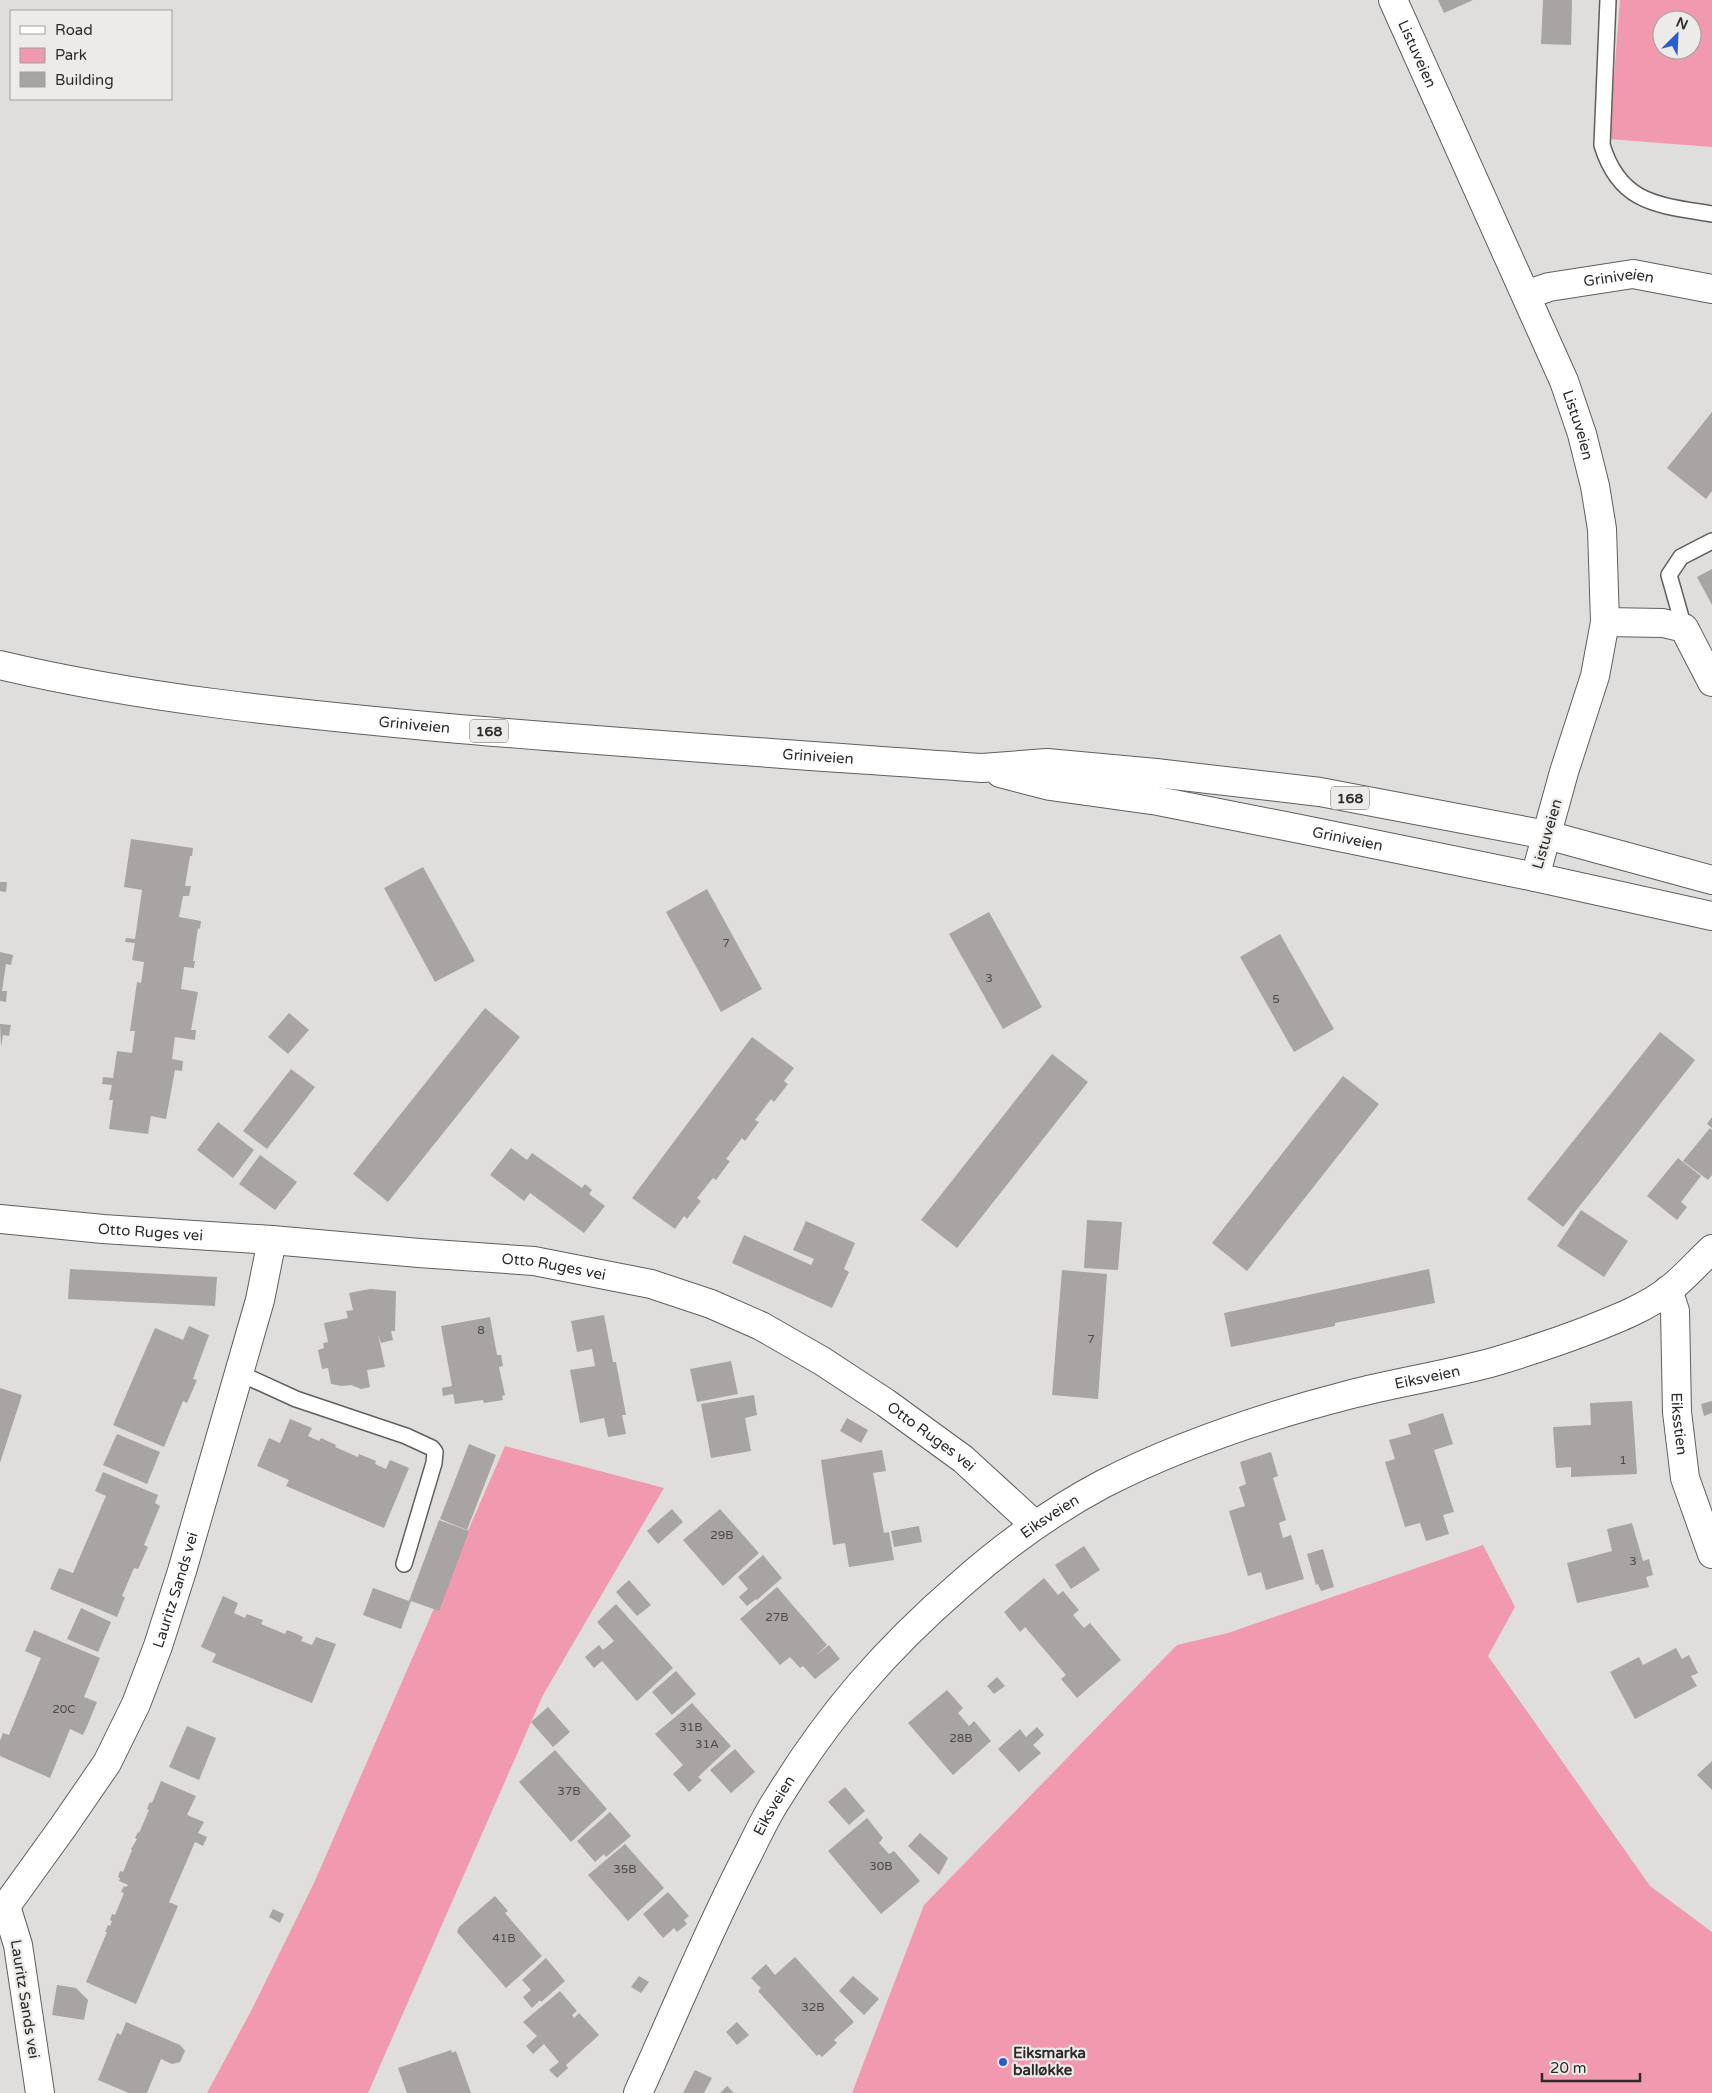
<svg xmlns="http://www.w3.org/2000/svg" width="1712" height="2093" font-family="'Varela Round',sans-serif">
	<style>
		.green { fill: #f199af; fill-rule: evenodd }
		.building { fill: #a7a4a3 }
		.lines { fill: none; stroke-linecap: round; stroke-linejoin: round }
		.service-casing { stroke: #605f5c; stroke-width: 18 }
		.minor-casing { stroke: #605f5c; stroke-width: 30 }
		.tertiary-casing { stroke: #605f5c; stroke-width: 30 }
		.primary-casing { stroke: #605f5c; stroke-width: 30 }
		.service { stroke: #fff; stroke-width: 15 }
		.minor { stroke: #fff; stroke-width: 28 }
		.tertiary { stroke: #fff; stroke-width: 28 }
		.primary { stroke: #fff; stroke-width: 28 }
		.poi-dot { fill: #275ecc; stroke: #edebe9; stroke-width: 2 }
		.labels { text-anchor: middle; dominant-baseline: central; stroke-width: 4.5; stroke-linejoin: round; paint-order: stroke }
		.number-label { font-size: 12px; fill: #4c4a49 }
		.shield { fill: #edebe9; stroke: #676564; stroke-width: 1 }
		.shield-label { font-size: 14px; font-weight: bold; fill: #2d2c2b }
		.street-label { font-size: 15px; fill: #2d2c2b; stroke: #edebe9 }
		.poi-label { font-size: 15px; font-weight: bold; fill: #2d2c2b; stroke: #edebe9; text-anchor: start }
	</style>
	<rect width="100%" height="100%" fill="#e0dedc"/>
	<g class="green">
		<path d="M 1620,0 L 1712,0 L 1712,147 L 1609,139 ZM 1662,20 L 1692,20 L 1692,50 L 1662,50 Z"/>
		<path d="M 505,1446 L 664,1488 L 543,1695 L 368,2093 L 207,2093 L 251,2011 L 314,1883 Z"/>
		<path d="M 1483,1545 L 1515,1607 L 1488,1656 L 1650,1886 L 1712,1932 L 1712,2093 L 852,2093 L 924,1905 L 1177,1645 L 1228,1633 Z"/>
	</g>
	<g class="building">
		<path d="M 1438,0 L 1473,0 L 1444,13 Z"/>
		<path d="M 1543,0 L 1572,0 L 1571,45 L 1541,44 Z"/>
		<path d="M 1712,412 L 1712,491 L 1706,499 L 1667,468 Z"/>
		<path d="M 1712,569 L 1712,605 L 1697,577 Z"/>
		<path d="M 131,839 L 193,848 L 192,856 L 190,856 L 185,886 L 191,886 L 189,896 L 183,896 L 179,917 L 201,921 L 200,929 L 198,928 L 193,961 L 195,961 L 194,968 L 184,967 L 181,989 L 198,992 L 191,1030 L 196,1030 L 195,1040 L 175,1037 L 172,1059 L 183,1061 L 182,1071 L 175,1070 L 166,1119 L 151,1116 L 148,1134 L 109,1129 L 113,1100 L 109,1100 L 112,1085 L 102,1084 L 103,1077 L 113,1078 L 117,1051 L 132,1053 L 135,1031 L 130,1031 L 137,982 L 141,983 L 144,962 L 132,960 L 135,943 L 125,942 L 126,938 L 135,939 L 142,890 L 124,887 Z"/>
		<path d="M 423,867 L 475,961 L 435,982 L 384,888 Z"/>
		<path d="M 0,882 L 7,882 L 6,892 L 0,891 Z"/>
		<path d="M 707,889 L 762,989 L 721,1012 L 666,912 Z"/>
		<path d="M 989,912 L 1042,1007 L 1003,1029 L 949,934 Z"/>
		<path d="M 1280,934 L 1334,1029 L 1294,1052 L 1240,957 Z"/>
		<path d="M 0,952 L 13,955 L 11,965 L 6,964 L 2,991 L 7,991 L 6,1002 L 0,1001 Z"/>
		<path d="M 485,1008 L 520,1037 L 388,1202 L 353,1174 Z"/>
		<path d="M 289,1013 L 309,1030 L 288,1054 L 268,1037 Z"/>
		<path d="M 0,1024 L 11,1025 L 9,1036 L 3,1035 L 1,1047 Z"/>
		<path d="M 1660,1032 L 1695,1060 L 1563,1227 L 1527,1199 Z"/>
		<path d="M 752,1037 L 794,1068 L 784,1081 L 788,1084 L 774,1102 L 771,1099 L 755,1120 L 759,1122 L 745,1141 L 742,1138 L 726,1159 L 730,1161 L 716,1180 L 713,1178 L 697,1198 L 701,1201 L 693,1211 L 687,1219 L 684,1216 L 675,1229 L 632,1198 Z"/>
		<path d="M 1052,1054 L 1088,1082 L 957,1248 L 921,1220 Z"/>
		<path d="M 291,1069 L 315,1087 L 267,1149 L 243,1131 Z"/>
		<path d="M 1343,1076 L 1379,1104 L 1247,1271 L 1212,1243 Z"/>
		<path d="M 1712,1117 L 1712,1128 L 1707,1124 Z"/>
		<path d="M 218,1122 L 254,1150 L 233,1178 L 197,1150 Z"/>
		<path d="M 1710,1128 L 1712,1130 L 1712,1175 L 1708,1180 L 1683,1161 Z"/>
		<path d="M 511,1148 L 527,1160 L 532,1153 L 582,1188 L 585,1184 L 592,1190 L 589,1194 L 605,1206 L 584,1233 L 530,1193 L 524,1201 L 490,1175 Z"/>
		<path d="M 260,1155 L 297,1182 L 275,1210 L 239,1184 Z"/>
		<path d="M 1678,1158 L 1701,1176 L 1681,1202 L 1687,1207 L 1677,1220 L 1647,1196 Z"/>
		<path d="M 1581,1210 L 1628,1241 L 1604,1277 L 1557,1246 Z"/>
		<path d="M 1087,1220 L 1122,1222 L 1118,1270 L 1084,1268 Z"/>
		<path d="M 806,1221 L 855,1243 L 844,1269 L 849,1272 L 832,1308 L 732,1263 L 744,1235 L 811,1265 L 814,1259 L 793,1250 Z"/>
		<path d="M 70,1269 L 217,1277 L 215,1306 L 68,1299 Z"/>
		<path d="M 1429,1269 L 1435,1303 L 1335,1323 L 1335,1326 L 1231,1347 L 1224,1313 Z"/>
		<path d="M 1062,1270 L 1107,1274 L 1098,1399 L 1052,1395 Z"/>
		<path d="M 370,1289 L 396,1291 L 395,1331 L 391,1331 L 393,1340 L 381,1343 L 378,1334 L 385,1367 L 367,1370 L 370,1387 L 361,1389 L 351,1385 L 342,1386 L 331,1384 L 328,1368 L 322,1369 L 318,1350 L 324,1348 L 323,1343 L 328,1342 L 324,1323 L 348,1318 L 346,1311 L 353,1310 L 349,1293 Z"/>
		<path d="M 604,1315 L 613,1362 L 616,1362 L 626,1415 L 622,1415 L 626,1434 L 608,1437 L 604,1418 L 580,1423 L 570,1370 L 595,1366 L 592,1349 L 577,1352 L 571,1321 Z"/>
		<path d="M 490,1317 L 497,1355 L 501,1355 L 503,1366 L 499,1367 L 505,1395 L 502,1396 L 503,1400 L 484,1403 L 483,1400 L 455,1404 L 453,1394 L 443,1396 L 442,1388 L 452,1386 L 441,1326 Z"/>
		<path d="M 189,1326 L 209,1335 L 193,1379 L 197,1380 L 187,1403 L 183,1401 L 164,1447 L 113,1425 L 155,1328 L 183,1340 Z"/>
		<path d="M 731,1361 L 738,1394 L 697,1402 L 690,1369 Z"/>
		<path d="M 0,1388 L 22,1395 L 0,1463 Z"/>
		<path d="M 754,1395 L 757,1415 L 745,1418 L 751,1451 L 711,1458 L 701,1404 Z"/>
		<path d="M 1632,1401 L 1637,1474 L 1571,1477 L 1571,1467 L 1556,1468 L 1553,1427 L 1591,1425 L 1590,1403 Z"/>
		<path d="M 1712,1401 L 1712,1413 L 1704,1416 L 1701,1404 Z"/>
		<path d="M 1443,1413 L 1453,1444 L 1434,1450 L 1454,1512 L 1443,1515 L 1449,1534 L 1426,1541 L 1420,1523 L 1405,1527 L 1385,1462 L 1395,1459 L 1389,1440 L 1411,1434 L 1408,1424 Z"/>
		<path d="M 847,1418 L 868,1430 L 861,1443 L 840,1431 Z"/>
		<path d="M 290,1419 L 312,1428 L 308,1436 L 319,1441 L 321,1438 L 336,1445 L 335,1447 L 358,1457 L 359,1454 L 376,1461 L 375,1464 L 386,1469 L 390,1460 L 409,1468 L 384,1528 L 286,1486 L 289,1480 L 257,1466 L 269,1438 L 280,1443 Z"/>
		<path d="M 117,1434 L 160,1452 L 147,1484 L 103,1465 Z"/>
		<path d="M 469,1444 L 496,1455 L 467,1530 L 440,1519 Z"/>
		<path d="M 882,1450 L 886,1471 L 873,1473 L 884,1533 L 889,1532 L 894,1560 L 849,1567 L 845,1543 L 833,1545 L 821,1460 Z"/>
		<path d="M 1271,1452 L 1278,1476 L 1273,1478 L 1286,1520 L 1279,1523 L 1283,1538 L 1291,1535 L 1304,1579 L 1266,1590 L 1261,1572 L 1248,1576 L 1229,1511 L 1245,1506 L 1239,1487 L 1246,1484 L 1240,1462 Z"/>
		<path d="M 103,1472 L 158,1495 L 155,1503 L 160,1506 L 144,1545 L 148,1547 L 138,1569 L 134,1568 L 122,1596 L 125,1597 L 117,1617 L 50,1589 L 59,1568 L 73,1573 L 106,1496 L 95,1491 Z"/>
		<path d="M 672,1509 L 683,1522 L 658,1544 L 647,1531 Z"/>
		<path d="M 720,1509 L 759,1553 L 723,1586 L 683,1540 Z"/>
		<path d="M 439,1520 L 469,1531 L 439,1611 L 411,1601 L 401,1629 L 363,1615 L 373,1588 L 409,1601 Z"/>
		<path d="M 1632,1523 L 1643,1561 L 1649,1559 L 1653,1575 L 1646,1577 L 1649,1587 L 1577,1603 L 1567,1563 L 1612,1551 L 1607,1529 Z"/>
		<path d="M 919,1526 L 922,1542 L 894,1547 L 891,1531 Z"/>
		<path d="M 1084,1546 L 1100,1570 L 1071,1589 L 1055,1565 Z"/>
		<path d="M 1323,1549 L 1334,1587 L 1321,1591 L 1318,1584 L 1316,1585 L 1307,1554 Z"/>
		<path d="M 763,1555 L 782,1578 L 757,1600 L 756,1599 L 747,1606 L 739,1597 L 748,1589 L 738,1577 Z"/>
		<path d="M 1044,1578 L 1058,1595 L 1063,1591 L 1079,1610 L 1073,1615 L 1084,1628 L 1090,1623 L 1121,1660 L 1077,1698 L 1061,1679 L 1066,1675 L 1025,1627 L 1020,1632 L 1004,1612 Z"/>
		<path d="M 629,1580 L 651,1605 L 637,1616 L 616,1592 Z"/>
		<path d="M 777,1587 L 827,1645 L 815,1656 L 829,1645 L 840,1659 L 815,1679 L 803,1666 L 800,1668 L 790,1657 L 780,1665 L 740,1619 Z"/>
		<path d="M 223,1596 L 238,1603 L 234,1613 L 245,1618 L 247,1614 L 263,1620 L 261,1624 L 285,1634 L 287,1630 L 295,1633 L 303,1637 L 301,1641 L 312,1645 L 316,1637 L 336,1644 L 312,1703 L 212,1662 L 216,1654 L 201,1647 Z"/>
		<path d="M 616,1604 L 673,1668 L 637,1701 L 602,1661 L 594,1668 L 585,1657 L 599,1645 L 603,1650 L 614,1641 L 597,1622 Z"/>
		<path d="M 81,1608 L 111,1622 L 98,1652 L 67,1639 Z"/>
		<path d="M 34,1630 L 100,1658 L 84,1697 L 97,1702 L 88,1724 L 83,1735 L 70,1729 L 50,1778 L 0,1756 L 0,1741 L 3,1733 L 9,1735 L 41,1658 L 25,1651 Z"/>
		<path d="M 1676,1648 L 1682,1659 L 1689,1655 L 1698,1673 L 1691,1676 L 1697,1686 L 1635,1719 L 1610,1672 L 1639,1657 L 1643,1665 Z"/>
		<path d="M 676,1671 L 696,1694 L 672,1715 L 652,1692 Z"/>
		<path d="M 997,1677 L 1005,1686 L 994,1694 L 987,1686 Z"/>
		<path d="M 947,1690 L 963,1708 L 958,1713 L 964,1720 L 969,1726 L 974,1721 L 991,1741 L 953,1775 L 908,1723 Z"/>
		<path d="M 692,1703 L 731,1746 L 698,1777 L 702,1780 L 689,1792 L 673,1774 L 683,1765 L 655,1734 Z"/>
		<path d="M 548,1707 L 570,1732 L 553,1747 L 531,1722 Z"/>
		<path d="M 187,1726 L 216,1738 L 199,1780 L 169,1767 Z"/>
		<path d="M 1037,1727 L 1044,1735 L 1033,1745 L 1041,1753 L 1019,1772 L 998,1749 L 1020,1729 L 1026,1737 Z"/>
		<path d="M 735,1749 L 755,1772 L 731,1793 L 710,1770 Z"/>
		<path d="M 555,1750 L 607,1809 L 571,1842 L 519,1782 Z"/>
		<path d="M 1712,1761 L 1712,1790 L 1697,1775 Z"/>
		<path d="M 161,1781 L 196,1796 L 187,1815 L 204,1822 L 198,1833 L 207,1837 L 203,1846 L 195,1842 L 169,1902 L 178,1906 L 136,2004 L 86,1982 L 107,1932 L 105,1932 L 108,1925 L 110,1926 L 112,1921 L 110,1920 L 112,1914 L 115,1915 L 124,1893 L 121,1892 L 124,1886 L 126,1887 L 128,1885 L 119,1881 L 120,1878 L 118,1877 L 120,1871 L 123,1872 L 132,1850 L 131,1849 L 137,1839 L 135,1838 L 138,1832 L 139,1833 L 149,1810 L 147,1809 L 150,1802 L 152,1803 Z"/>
		<path d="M 845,1787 L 865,1811 L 849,1825 L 828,1802 Z"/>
		<path d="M 610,1812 L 631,1836 L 606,1857 L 604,1854 L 595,1862 L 577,1841 Z"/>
		<path d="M 867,1818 L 883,1838 L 879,1843 L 889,1854 L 894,1851 L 920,1881 L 881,1914 L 828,1851 Z"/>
		<path d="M 920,1833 L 948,1858 L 939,1875 L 908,1846 Z"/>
		<path d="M 625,1844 L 664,1888 L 628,1921 L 588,1875 Z"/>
		<path d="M 668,1892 L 689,1916 L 684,1920 L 687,1924 L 677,1932 L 674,1928 L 663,1938 L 643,1914 Z"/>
		<path d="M 495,1896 L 508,1911 L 505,1913 L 542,1956 L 506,1988 L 457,1932 L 459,1927 Z"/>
		<path d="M 273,1909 L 284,1914 L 280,1923 L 269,1917 Z"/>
		<path d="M 795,1957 L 854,2022 L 834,2040 L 837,2043 L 822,2057 L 819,2054 L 817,2056 L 758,1991 L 761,1988 L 751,1978 L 766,1964 L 775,1975 Z"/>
		<path d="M 546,1958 L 565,1981 L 541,2002 L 540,2000 L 532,2008 L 523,1997 L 531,1990 L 522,1980 Z"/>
		<path d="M 639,1976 L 649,1982 L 641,1993 L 631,1987 Z"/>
		<path d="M 853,1976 L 879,1999 L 864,2015 L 839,1991 Z"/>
		<path d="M 57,1985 L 76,1988 L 88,2000 L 84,2020 L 52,2015 Z"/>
		<path d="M 560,1991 L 577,2011 L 572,2015 L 574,2018 L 579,2013 L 599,2035 L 566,2065 L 568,2068 L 557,2078 L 549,2070 L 559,2062 L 544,2044 L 533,2054 L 526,2046 L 537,2036 L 523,2022 Z"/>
		<path d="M 126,2022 L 180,2045 L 185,2051 L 180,2062 L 172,2064 L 161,2059 L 147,2093 L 129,2093 L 98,2080 L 117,2033 L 121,2035 Z"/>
		<path d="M 737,2022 L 749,2035 L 737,2045 L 726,2032 Z"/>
		<path d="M 451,2050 L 452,2053 L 456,2051 L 471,2093 L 407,2093 L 398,2068 Z"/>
		<path d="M 695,2070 L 712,2078 L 704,2093 L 683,2093 Z"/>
		<path d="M 727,2086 L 734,2093 L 720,2093 Z"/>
	</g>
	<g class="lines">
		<defs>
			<g id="service">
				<path d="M 1608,0 L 1602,145 C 1620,204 1658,205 1712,214"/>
				<path d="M 1684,628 L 1669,575 L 1681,557 L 1712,541"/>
				<path d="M 239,1373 L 296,1399 L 406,1436 L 432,1448 L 435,1452 L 434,1463 L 404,1564"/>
			</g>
			<g id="minor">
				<path id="s1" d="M 1526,295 L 1549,287 L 1633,274 L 1712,289"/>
				<path d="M 1605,622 L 1663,623 L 1684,628 L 1712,682"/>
				<path id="s2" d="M 0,1219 L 103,1229 L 272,1240 L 419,1253 L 534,1261 L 651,1284 L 711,1304 L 761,1326 L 822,1361 L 886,1403 L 963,1459 L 1035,1525"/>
				<path id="s3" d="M 1668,1290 L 1675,1311 L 1677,1412 L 1685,1478 L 1712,1554"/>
				<path id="s4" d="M 40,2093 L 18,1945 L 6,1906 L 63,1827 L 107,1763 L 136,1704 L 158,1646 L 182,1571 L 260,1300 L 272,1240"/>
				<path id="s5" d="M 638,2093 C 674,2014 707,1933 747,1856 C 757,1836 766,1816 778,1798 C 830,1713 886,1649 961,1584 C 1004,1546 1052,1511 1103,1484 C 1181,1444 1263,1417 1348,1395 C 1397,1382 1448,1375 1497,1361 C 1527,1352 1557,1342 1586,1331 C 1614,1320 1646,1308 1670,1289 C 1685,1277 1698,1262 1712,1249"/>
			</g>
			<g id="tertiary">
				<path id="s6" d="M 1393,0 L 1564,381 L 1582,434 L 1595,486 L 1602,529 L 1605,622 L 1595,676 L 1564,772 L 1535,877"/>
			</g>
			<g id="primary">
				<path id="s7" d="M 0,665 C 143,699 290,713 437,727 C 618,743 800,755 982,768 L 1047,763 L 1156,773 L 1320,792 L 1547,835 L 1712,880"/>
				<path id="s8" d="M 1000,773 L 1050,786 L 1158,801 L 1300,829 L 1535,877 L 1712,916"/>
			</g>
		</defs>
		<use href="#service" class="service-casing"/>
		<use href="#minor" class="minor-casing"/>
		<use href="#tertiary" class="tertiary-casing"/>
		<use href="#primary" class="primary-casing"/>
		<use href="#service" class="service"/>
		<use href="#minor" class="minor"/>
		<use href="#tertiary" class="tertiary"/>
		<use href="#primary" class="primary"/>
	</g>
	<circle class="poi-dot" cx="1003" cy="2062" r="5"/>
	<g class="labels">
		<g class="number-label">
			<text x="726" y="943">7</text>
			<text x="989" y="978">3</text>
			<text x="1276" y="999">5</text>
			<text x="481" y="1330">8</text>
			<text x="1091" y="1339">7</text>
			<text x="1623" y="1460">1</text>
			<text x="722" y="1535">29B</text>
			<text x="1633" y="1561">3</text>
			<text x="777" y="1617">27B</text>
			<text x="64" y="1709">20C</text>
			<text x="691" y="1727">31B</text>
			<text x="961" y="1738">28B</text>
			<text x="707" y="1744">31A</text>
			<text x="569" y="1791">37B</text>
			<text x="881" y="1866">30B</text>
			<text x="625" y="1869">35B</text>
			<text x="504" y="1938">41B</text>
			<text x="813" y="2007">32B</text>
		</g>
		<g class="shield">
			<rect x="470" y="719.5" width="38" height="23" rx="4"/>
			<rect x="1331" y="786.5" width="38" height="23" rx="4"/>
		</g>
		<g class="shield-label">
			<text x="489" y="731">168</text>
			<text x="1350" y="798">168</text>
		</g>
		<g class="street-label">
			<text stroke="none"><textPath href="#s6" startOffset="59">Listuveien</textPath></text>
			<text stroke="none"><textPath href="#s1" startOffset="95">Griniveien</textPath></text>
			<text stroke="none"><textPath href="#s6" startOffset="464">Listuveien</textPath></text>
			<text stroke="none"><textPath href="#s7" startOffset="419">Griniveien</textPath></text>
			<text stroke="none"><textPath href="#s7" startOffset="824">Griniveien</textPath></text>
			<text transform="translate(1547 834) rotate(-74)">Listuveien</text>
			<text stroke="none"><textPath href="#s8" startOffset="354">Griniveien</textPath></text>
			<text stroke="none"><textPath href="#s2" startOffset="151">Otto Ruges vei</textPath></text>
			<text stroke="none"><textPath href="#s2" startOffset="556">Otto Ruges vei</textPath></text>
			<text stroke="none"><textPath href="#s5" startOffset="1126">Eiksveien</textPath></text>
			<text stroke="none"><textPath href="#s3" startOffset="135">Eiksstien</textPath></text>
			<text stroke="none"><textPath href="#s2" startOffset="976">Otto Ruges vei</textPath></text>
			<text stroke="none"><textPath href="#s5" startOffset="721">Eiksveien</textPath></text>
			<text stroke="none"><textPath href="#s4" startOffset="552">Lauritz Sands vei</textPath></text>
			<text stroke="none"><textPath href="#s5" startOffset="318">Eiksveien</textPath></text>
			<text transform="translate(25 1999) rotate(81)">Lauritz Sands vei</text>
		</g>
		<g class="poi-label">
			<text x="1013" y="2053">Eiksmarka<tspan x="1013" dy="17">balløkke</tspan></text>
		</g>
	</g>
	<rect x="10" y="10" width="162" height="90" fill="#edebe9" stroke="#a09f9d"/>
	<rect x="20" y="26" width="25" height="8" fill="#ffffff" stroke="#a09f9d"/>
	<text x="55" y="35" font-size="15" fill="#2d2c2b">Road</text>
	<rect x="20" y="48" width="25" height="15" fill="#f199af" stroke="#a09f9d"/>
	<text x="55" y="60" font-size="15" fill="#2d2c2b">Park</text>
	<rect x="20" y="72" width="25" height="15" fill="#a7a4a3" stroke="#a09f9d"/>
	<text x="55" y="85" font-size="15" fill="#2d2c2b">Building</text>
	<g transform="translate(1677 35) rotate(24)"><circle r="24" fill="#edebe9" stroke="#a09f9d"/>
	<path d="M0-4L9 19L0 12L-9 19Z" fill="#275ecc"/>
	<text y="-8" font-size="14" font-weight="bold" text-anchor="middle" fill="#2d2c2b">N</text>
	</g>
	<path d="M1542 2073v8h98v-8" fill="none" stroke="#2d2c2b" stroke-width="2.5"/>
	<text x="1550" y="2073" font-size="15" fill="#2d2c2b" stroke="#edebe9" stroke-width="4" paint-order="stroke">20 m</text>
</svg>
